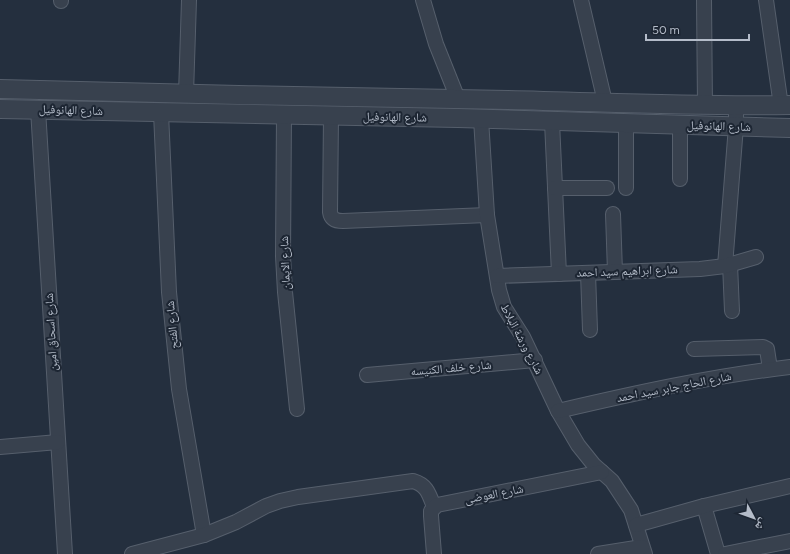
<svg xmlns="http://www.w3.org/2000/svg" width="790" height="554" font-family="Figtree,'Noto Naskh Arabic',sans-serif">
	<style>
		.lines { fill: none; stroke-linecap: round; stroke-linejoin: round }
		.minor-casing { stroke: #565f6c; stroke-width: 16 }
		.tertiary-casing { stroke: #565f6c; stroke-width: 20 }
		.minor { stroke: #38414e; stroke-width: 14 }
		.tertiary { stroke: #38414e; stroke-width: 18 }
		.labels { text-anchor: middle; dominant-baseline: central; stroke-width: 4; stroke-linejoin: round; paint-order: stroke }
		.street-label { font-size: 12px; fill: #b4bcc9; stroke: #1d2633 }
	</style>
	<rect width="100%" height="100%" fill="#242f3e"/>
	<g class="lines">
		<defs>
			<g id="minor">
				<path d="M 423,0 L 436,44 L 458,99"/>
				<path d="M 581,0 L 605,102"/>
				<path d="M 704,0 L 705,106"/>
				<path d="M 766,0 L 781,106"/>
				<path d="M 61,1 L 61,0"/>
				<path d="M 186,94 L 189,0"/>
				<path d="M 38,109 L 65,554"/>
				<path d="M 161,113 L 169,292 L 179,389 L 204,535"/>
				<path d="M 284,115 L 283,256 L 285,292 L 297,409"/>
				<path d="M 331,116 L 330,212 C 331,219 336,221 343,221 L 487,215"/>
				<path d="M 481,119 L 487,215 L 499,290 L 504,307 L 523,337 L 558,411 L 578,445 L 594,465 L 612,481 L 631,510 L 645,554"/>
				<path d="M 552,122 L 559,274"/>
				<path d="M 626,123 L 626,188"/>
				<path d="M 680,125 L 680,179"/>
				<path d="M 555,188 L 607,188"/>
				<path d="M 613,214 L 615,272"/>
				<path d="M 730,264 L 732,311"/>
				<path d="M 725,266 L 736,126 L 736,106"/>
				<path d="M 588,273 L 590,330"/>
				<path d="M 497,276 L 700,269 L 725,266 L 756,257"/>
				<path d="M 694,349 L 763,347 L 767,349 L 770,369"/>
				<path d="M 367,375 L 535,360"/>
				<path d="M 558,411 C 635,393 712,376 790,367"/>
				<path d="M 0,447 L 58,442"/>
				<path d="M 704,506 L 718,554"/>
				<path d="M 636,525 L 704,506 L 790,486"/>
				<path d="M 132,554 L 204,535 L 236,522 L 266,506 L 280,501 L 298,497 L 413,481 C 427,485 429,494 434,507"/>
				<path d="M 434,554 L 431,516 L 431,511 L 437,505 L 602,472"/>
				<path d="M 598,554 L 642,547"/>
				<path d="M 725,554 L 790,541"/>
			</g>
			<g id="tertiary">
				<path d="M 0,89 C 169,94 339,97 508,100 C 602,102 696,107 790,105"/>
				<path d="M 0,109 L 458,118 L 790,128"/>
			</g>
		</defs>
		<use href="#minor" class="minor-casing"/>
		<use href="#tertiary" class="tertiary-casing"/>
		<use href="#minor" class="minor"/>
		<use href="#tertiary" class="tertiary"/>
	</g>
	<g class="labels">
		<g class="street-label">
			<text transform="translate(71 110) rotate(2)">شارع الهانوفيل</text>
			<text transform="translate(395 117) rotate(1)">شارع الهانوفيل</text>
			<text transform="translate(719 126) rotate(2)">شارع الهانوفيل</text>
			<text transform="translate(285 263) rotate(-92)">شارع الايمان</text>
			<text transform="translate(627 271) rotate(-2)">شارع ابراهيم سيد احمد</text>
			<text transform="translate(172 325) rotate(-95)">شارع الفتح</text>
			<text transform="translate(51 332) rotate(-93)">شارع اسحاق امين</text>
			<text transform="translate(522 339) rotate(62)">شارع ورشة البلاط</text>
			<text transform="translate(451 368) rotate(-5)">شارع خلف الكنيسه</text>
			<text transform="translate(674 387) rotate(-11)">شارع الحاج جابر سيد احمد</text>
			<text transform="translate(494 494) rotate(-11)">شارع العوضى</text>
		</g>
	</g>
	<g transform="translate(754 518) rotate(131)" stroke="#1d2633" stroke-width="3" paint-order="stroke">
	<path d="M0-3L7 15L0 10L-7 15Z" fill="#b4bcc9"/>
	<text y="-6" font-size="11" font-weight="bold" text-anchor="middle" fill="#b4bcc9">ش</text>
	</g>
	<path d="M646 34v6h103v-6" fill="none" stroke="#b4bcc9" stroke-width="2"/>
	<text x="652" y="34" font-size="12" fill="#b4bcc9" stroke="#1d2633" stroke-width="3" paint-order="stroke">50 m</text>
</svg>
